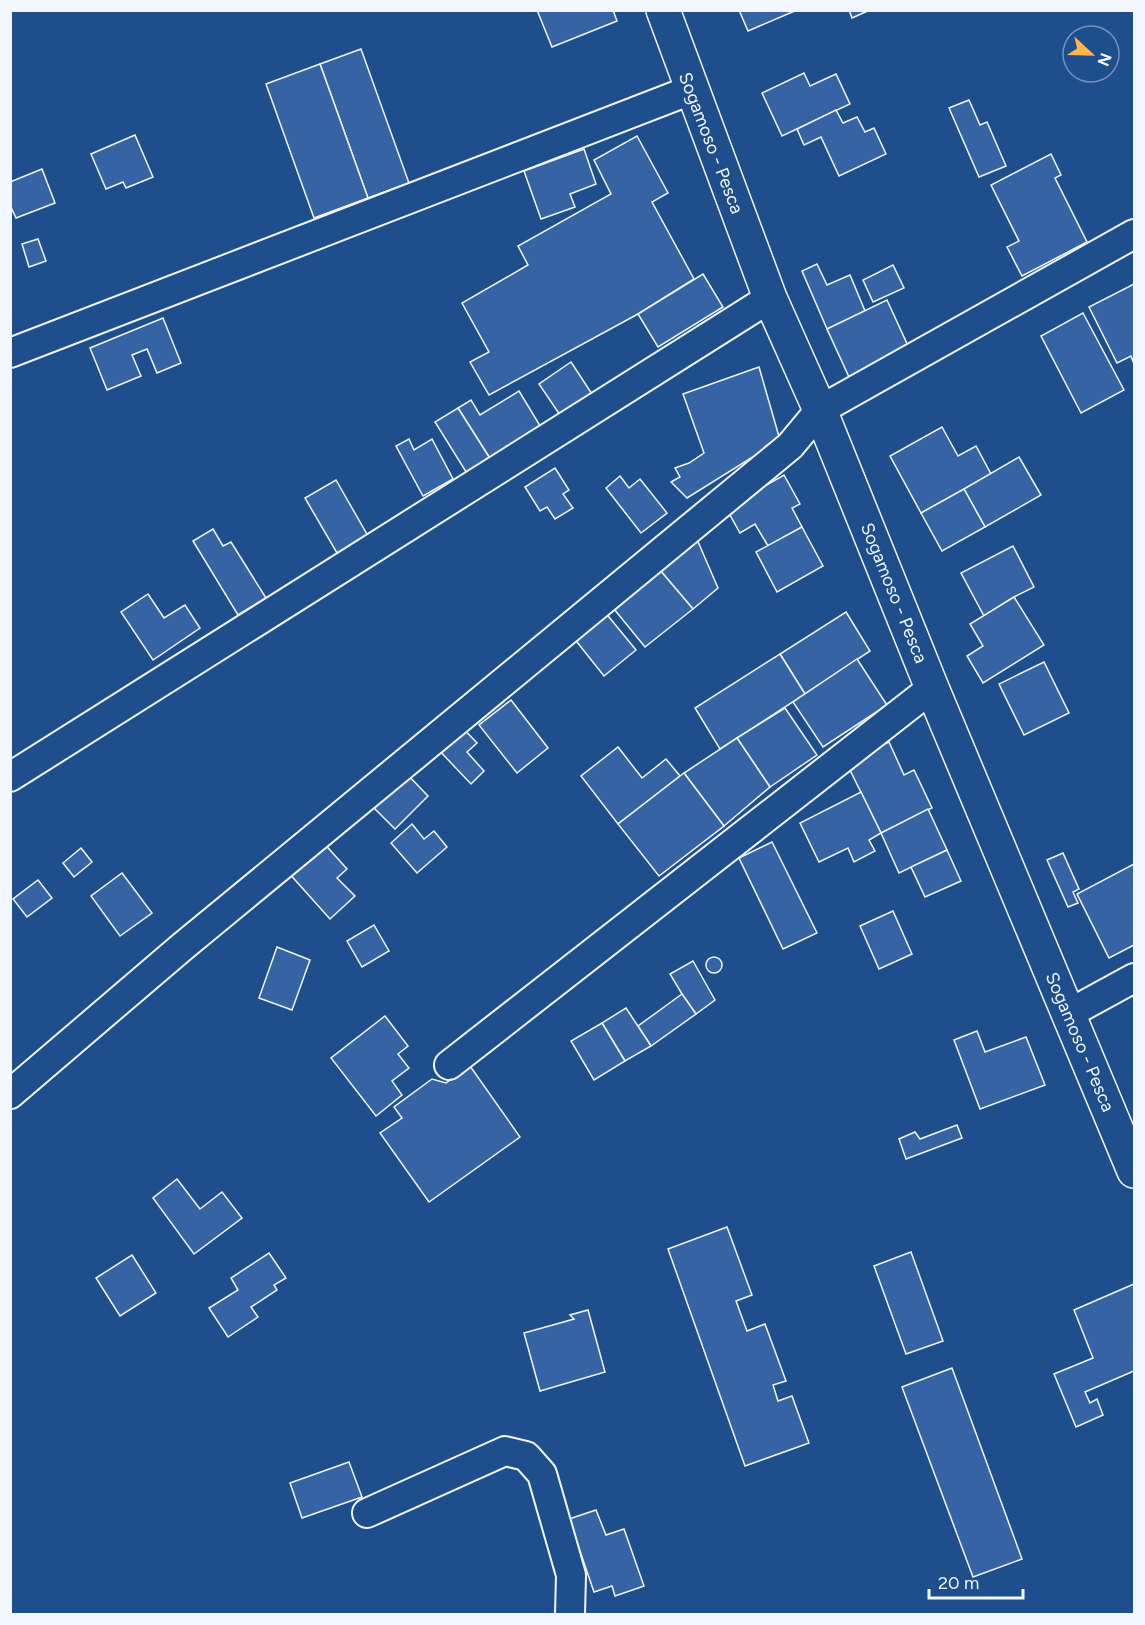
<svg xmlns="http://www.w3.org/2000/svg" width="1145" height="1625" font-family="Figtree,sans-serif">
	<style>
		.building { fill: #3563a3; stroke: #f2f6ff; stroke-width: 1.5 }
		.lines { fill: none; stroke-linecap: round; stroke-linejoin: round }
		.minor-casing { stroke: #f2f6ff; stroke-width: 32 }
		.secondary-casing { stroke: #f2f6ff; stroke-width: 36 }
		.minor { stroke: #1f4e8c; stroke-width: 28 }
		.secondary { stroke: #1f4e8c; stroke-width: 33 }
		.labels { text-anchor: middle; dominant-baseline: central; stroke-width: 4.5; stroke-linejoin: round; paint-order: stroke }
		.street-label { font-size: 18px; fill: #f2f6ff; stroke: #1f4e8c }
	</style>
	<rect width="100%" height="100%" fill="#1f4e8c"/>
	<g class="building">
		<path d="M 537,10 L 613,10 L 617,21 L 552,47 Z"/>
		<path d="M 739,10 L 797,10 L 748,31 Z"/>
		<path d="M 849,10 L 870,10 L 852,18 Z"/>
		<path d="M 361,49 L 409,183 L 368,198 L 320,64 Z"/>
		<path d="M 320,64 L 368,198 L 314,218 L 266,84 Z"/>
		<path d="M 804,73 L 810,86 L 836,74 L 850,104 L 782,136 L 762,93 Z"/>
		<path d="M 969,100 L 980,125 L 987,122 L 1006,166 L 979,177 L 949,108 Z"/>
		<path d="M 836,110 L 843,123 L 857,117 L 865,132 L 874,128 L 886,154 L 839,176 L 821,137 L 804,145 L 797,129 Z"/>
		<path d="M 135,135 L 153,177 L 126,188 L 123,182 L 106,189 L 91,154 Z"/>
		<path d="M 637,136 L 668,193 L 652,202 L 694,279 L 638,314 L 489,395 L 470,362 L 489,352 L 462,303 L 528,265 L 518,246 L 611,194 L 594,160 Z"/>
		<path d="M 584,149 L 596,184 L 570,194 L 575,207 L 541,219 L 524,171 Z"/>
		<path d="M 1051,154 L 1061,175 L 1055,178 L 1087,242 L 1022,276 L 1007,247 L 1019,241 L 991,185 Z"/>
		<path d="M 42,169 L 55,203 L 16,218 L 10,205 L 10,182 Z"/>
		<path d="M 38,239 L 46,261 L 29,267 L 22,244 Z"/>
		<path d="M 817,264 L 827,285 L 850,275 L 865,311 L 827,329 L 802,271 Z"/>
		<path d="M 893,265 L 904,288 L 873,302 L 863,280 Z"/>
		<path d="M 703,274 L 723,307 L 658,347 L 638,314 Z"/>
		<path d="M 1134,284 L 1134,364 L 1131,356 L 1117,363 L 1089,307 Z"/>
		<path d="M 887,300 L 909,348 L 849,377 L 827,329 Z"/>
		<path d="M 1083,313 L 1124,390 L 1081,413 L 1041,336 Z"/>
		<path d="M 163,318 L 181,363 L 157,373 L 147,349 L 132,355 L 141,376 L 107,390 L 90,348 Z"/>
		<path d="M 571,362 L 592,394 L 560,415 L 539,384 Z"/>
		<path d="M 759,367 L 780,440 L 687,498 L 671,482 L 680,477 L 675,468 L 689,463 L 704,453 L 683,394 Z"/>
		<path d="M 519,391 L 542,429 L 491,460 L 458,408 L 471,400 L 480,415 Z"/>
		<path d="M 458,408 L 491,460 L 468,475 L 435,422 Z"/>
		<path d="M 942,427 L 958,456 L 976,446 L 991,474 L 921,513 L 890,456 Z"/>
		<path d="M 409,439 L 414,450 L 432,439 L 453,479 L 423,496 L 396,446 Z"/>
		<path d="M 1019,457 L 1041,495 L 985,527 L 964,489 Z"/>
		<path d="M 555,468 L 569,490 L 563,494 L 573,508 L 555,519 L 547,507 L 540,511 L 525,487 Z"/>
		<path d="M 784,475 L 800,504 L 792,508 L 802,527 L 768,546 L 755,524 L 740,533 L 726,508 Z"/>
		<path d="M 620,476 L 629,488 L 640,479 L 667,513 L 641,533 L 606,488 Z"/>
		<path d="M 336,480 L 368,536 L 337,553 L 305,498 Z"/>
		<path d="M 964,489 L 985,527 L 942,551 L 921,513 Z"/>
		<path d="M 802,527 L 823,566 L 777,592 L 756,552 Z"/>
		<path d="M 213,529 L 223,546 L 231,542 L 266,598 L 238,615 L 193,541 Z"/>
		<path d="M 696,537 L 718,588 L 693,609 L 659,569 Z"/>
		<path d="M 1013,546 L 1034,587 L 1014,597 L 984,616 L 961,573 Z"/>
		<path d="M 659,569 L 693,609 L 645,647 L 614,609 Z"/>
		<path d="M 148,594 L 164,618 L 185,605 L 200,628 L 153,660 L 121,612 Z"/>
		<path d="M 1014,597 L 1044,645 L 983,683 L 967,656 L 983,646 L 970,624 Z"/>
		<path d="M 604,611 L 636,650 L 604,676 L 573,637 Z"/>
		<path d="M 846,612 L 870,651 L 805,694 L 780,654 Z"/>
		<path d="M 780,654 L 805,694 L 720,749 L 695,708 Z"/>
		<path d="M 857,659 L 887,705 L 823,747 L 793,702 Z"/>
		<path d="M 1044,662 L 1069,713 L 1024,735 L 999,684 Z"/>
		<path d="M 511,700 L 548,748 L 517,773 L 479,725 Z"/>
		<path d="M 785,708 L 817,755 L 770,787 L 737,738 Z"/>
		<path d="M 458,723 L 477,743 L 467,752 L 484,771 L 471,784 L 435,746 Z"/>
		<path d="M 737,738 L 770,787 L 724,826 L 684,773 Z"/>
		<path d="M 889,742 L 904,775 L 914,770 L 932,808 L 881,833 L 846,762 Z"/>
		<path d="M 618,747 L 642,778 L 666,759 L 680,776 L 618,824 L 581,776 Z"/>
		<path d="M 403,770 L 428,796 L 395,829 L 369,803 Z"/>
		<path d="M 684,773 L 724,826 L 659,876 L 618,824 Z"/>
		<path d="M 861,792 L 881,833 L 869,840 L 875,851 L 854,862 L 848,848 L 819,862 L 800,823 Z"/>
		<path d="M 928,809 L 947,850 L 899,873 L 881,833 Z"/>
		<path d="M 412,824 L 424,839 L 434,831 L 447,847 L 417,873 L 391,843 Z"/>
		<path d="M 321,840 L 347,869 L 337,878 L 355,896 L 330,919 L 287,871 Z"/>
		<path d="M 772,842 L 817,933 L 783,949 L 739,858 Z"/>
		<path d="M 81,848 L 92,862 L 74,877 L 63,863 Z"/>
		<path d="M 947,850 L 961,881 L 925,897 L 911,867 Z"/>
		<path d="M 1063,853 L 1079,889 L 1073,892 L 1078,903 L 1068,907 L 1047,860 Z"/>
		<path d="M 1134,864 L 1134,945 L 1109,958 L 1077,894 Z"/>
		<path d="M 122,873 L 152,913 L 120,936 L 91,896 Z"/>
		<path d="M 38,880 L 52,898 L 27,917 L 13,899 Z"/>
		<path d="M 893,911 L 912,954 L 879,969 L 860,926 Z"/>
		<path d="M 374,925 L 389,951 L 362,967 L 347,941 Z"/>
		<path d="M 277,947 L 310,960 L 292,1010 L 259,998 Z"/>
		<circle cx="714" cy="965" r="8"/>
		<path d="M 693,961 L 715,1000 L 696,1014 L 682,994 L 670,974 Z"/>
		<path d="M 682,994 L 696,1014 L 651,1046 L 638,1026 Z"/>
		<path d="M 626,1008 L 651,1046 L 625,1061 L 602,1023 Z"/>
		<path d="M 385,1016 L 408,1046 L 398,1054 L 409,1068 L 392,1081 L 402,1095 L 376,1116 L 331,1058 Z"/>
		<path d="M 602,1023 L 625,1061 L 594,1080 L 571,1041 Z"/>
		<path d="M 977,1031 L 985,1052 L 1026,1037 L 1045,1085 L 980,1109 L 954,1040 Z"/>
		<path d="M 470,1066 L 520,1137 L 429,1202 L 380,1133 L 402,1118 L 394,1107 L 432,1079 L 446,1083 Z"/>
		<path d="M 957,1125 L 962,1138 L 906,1159 L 899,1139 L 915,1132 L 920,1139 Z"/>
		<path d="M 177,1179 L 200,1209 L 222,1192 L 242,1218 L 194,1254 L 153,1198 Z"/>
		<path d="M 727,1227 L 752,1295 L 736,1301 L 747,1331 L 765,1324 L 786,1381 L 773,1385 L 778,1401 L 792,1396 L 809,1443 L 745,1466 L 668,1249 Z"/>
		<path d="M 911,1252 L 943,1341 L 906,1354 L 874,1266 Z"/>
		<path d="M 269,1253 L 286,1278 L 274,1285 L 277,1290 L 251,1307 L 258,1317 L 228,1337 L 209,1308 L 238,1290 L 231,1278 Z"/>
		<path d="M 132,1255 L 156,1293 L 120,1316 L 96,1278 Z"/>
		<path d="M 1134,1284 L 1134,1371 L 1085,1392 L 1090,1403 L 1097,1399 L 1103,1415 L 1076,1427 L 1054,1374 L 1093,1358 L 1074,1310 Z"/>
		<path d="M 588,1310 L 605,1372 L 540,1391 L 524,1333 L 574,1319 L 570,1315 Z"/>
		<path d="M 952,1368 L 1022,1559 L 973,1577 L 902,1387 Z"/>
		<path d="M 349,1462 L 362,1497 L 302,1518 L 290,1483 Z"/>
		<path d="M 596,1510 L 606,1535 L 624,1529 L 644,1586 L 615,1596 L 612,1586 L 594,1592 L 569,1519 Z"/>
	</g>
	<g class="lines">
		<defs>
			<g id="minor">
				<path d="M 10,353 L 691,90"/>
				<path d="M 10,777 L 770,298"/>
				<path d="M 1068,1014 L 1134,978"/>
				<path d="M 449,1065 L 932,688"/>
				<path d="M 10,1094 L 182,947 L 790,446 L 820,410 L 1134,234"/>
				<path d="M 367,1513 L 505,1451 L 526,1456 L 542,1474 L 571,1575 L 570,1614"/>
			</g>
			<path id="secondary" d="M 663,10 L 770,298 L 820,410 L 932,688 L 1134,1171"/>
		</defs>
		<use href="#minor" class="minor-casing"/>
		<use href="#secondary" class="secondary-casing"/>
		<use href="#minor" class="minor"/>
		<use href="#secondary" class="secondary"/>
	</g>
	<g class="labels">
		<g class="street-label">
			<text transform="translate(711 143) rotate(69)">Sogamoso - Pesca</text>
			<text transform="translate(894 593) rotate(68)">Sogamoso - Pesca</text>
			<text transform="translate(1080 1042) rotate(67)">Sogamoso - Pesca</text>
		</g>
	</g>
	<rect width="1145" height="1625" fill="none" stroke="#f2f6ff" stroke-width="24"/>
	<g transform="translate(1091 54) rotate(112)"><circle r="28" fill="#1f4e8c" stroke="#7391ba" stroke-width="1.5"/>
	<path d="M0-4.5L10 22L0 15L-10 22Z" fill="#ffb74d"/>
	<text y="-9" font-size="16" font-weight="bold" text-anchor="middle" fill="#f2f6ff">N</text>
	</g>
	<path d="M929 1589v9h94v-9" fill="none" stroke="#f2f6ff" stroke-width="3"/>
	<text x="938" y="1589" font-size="18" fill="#f2f6ff" stroke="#1f4e8c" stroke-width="4.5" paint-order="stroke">20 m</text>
</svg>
